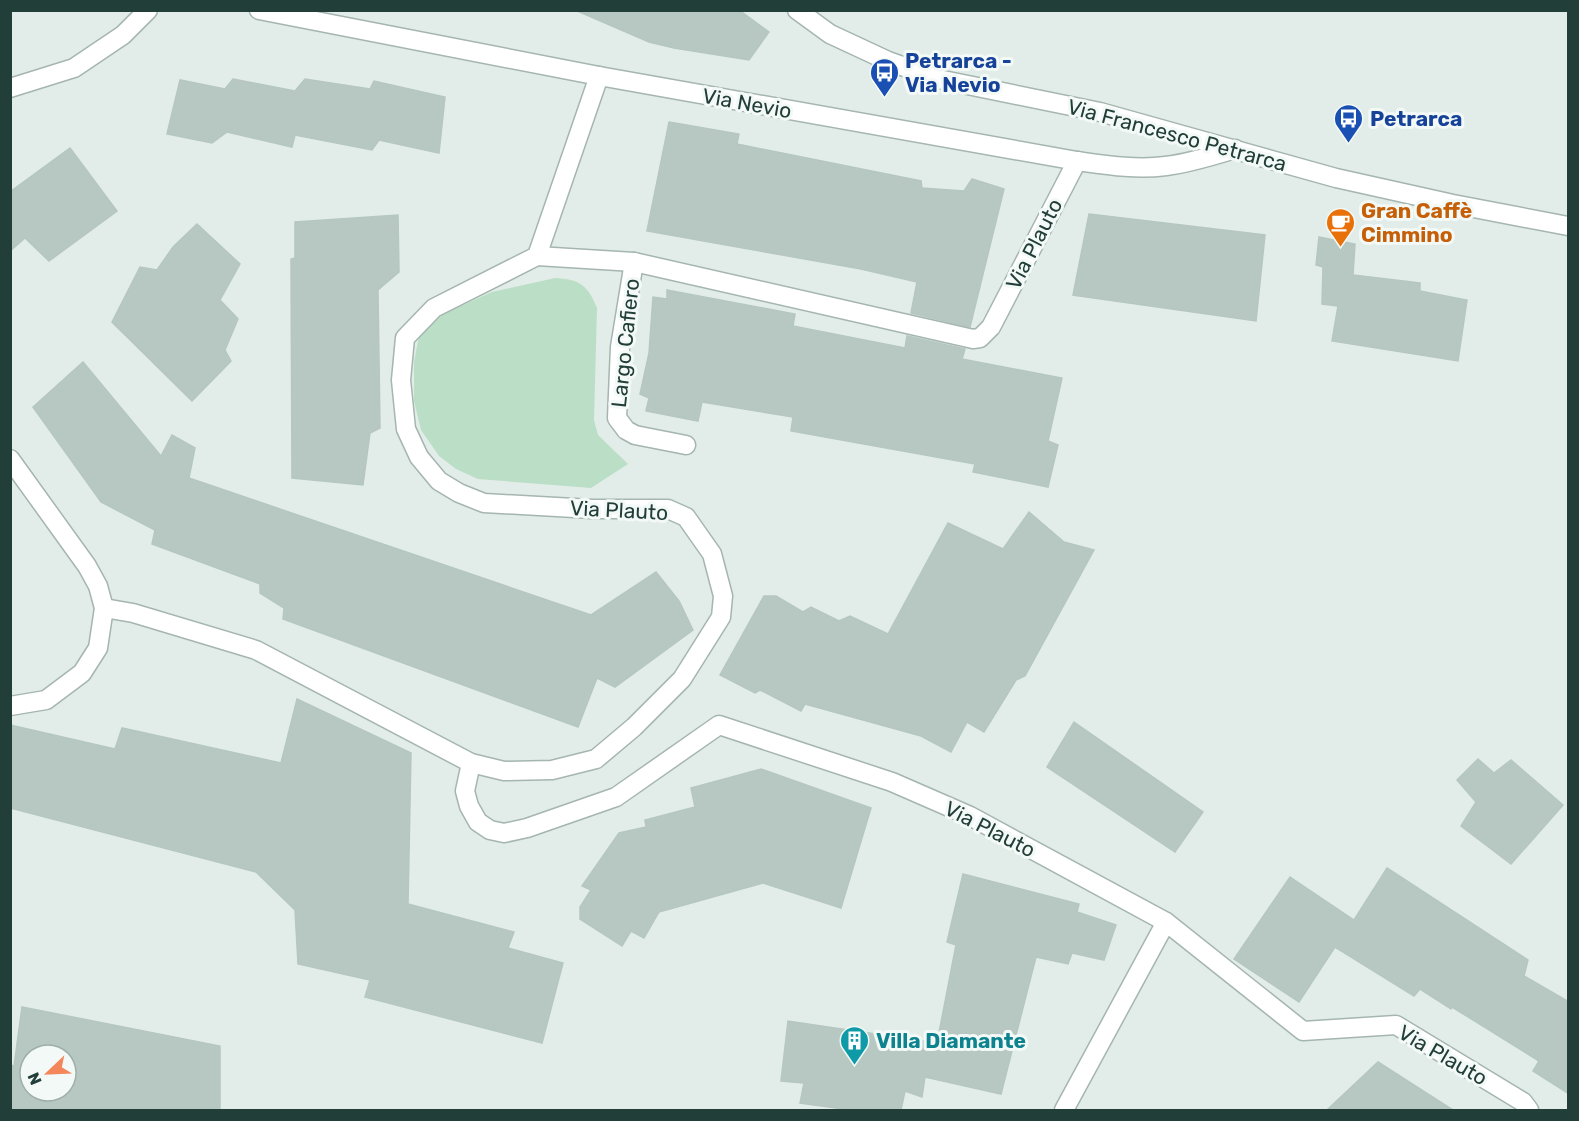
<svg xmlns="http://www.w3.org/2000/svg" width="1579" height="1121" font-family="Rubik,sans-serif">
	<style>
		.green { fill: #bbdec6 }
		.building { fill: #b7c8c2; stroke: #b5c7c0; stroke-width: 1.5; fill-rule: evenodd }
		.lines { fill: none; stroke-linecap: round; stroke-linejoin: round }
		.minor-casing { stroke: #a5b5b0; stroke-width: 21 }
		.minor { stroke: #fff; stroke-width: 18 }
		.labels { text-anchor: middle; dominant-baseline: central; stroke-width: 6; stroke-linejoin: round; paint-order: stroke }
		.transit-label { font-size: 21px; font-weight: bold; fill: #164399; stroke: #f3f9f6; text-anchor: start }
		.street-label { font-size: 21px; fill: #223e38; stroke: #f3f9f6 }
		.food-label { font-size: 21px; font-weight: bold; fill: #c56008; stroke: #f3f9f6; text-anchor: start }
		.culture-label { font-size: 21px; font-weight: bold; fill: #0d838f; stroke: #f3f9f6; text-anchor: start }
	</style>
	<rect width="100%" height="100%" fill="#e2ede9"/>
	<path class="green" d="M 555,278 C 579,279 588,285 597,308 L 594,420 L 598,435 L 628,464 L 591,488 L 478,479 L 456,469 L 439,456 L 421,430 L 414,401 L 414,362 L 419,336 L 443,314 L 492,292 Z"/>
	<g class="building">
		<path d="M 575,10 L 739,10 L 769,32 L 749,60 L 674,48 L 649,42 Z"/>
		<path d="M 233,79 L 295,91 L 305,79 L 370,89 L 374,81 L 445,97 L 439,153 L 379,140 L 372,150 L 295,135 L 292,147 L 227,132 L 212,143 L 167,134 L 180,80 L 225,89 Z"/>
		<path d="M 669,122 L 739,134 L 737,144 L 921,181 L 922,188 L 964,191 L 972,179 L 1004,189 L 970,327 L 911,313 L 917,282 L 861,269 L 647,231 Z"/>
		<path d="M 70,148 L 117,211 L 49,261 L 25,238 L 10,251 L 10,192 Z"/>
		<path d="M 1089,214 L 1265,235 L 1256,321 L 1073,295 Z"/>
		<path d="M 398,215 L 399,272 L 378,290 L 380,428 L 370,433 L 363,485 L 292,478 L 291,259 L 295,258 L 295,222 Z"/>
		<path d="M 197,224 L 240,264 L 220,300 L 238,319 L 225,350 L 231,361 L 192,401 L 112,322 L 140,267 L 157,270 L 173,247 Z"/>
		<path d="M 1319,237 L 1355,244 L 1353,275 L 1420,283 L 1420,291 L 1467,300 L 1458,361 L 1332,341 L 1338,306 L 1322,304 L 1323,267 L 1316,265 Z"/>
		<path d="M 667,290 L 795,314 L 793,326 L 905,348 L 907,336 L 965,349 L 962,359 L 1062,378 L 1048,441 L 1058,445 L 1048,487 L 973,472 L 975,464 L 791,431 L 793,417 L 702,402 L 698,421 L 646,411 L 649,398 L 640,394 L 649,353 L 653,297 L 667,299 Z"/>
		<path d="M 83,362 L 161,456 L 172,435 L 195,448 L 189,478 L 591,615 L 656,572 L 679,601 L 693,630 L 615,687 L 597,678 L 578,727 L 283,619 L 284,608 L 260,593 L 260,584 L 152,544 L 155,530 L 101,502 L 33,407 Z"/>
		<path d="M 1029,512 L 1064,542 L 1094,550 L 1025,676 L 1016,680 L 984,732 L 967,722 L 951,752 L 921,736 L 805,704 L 801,711 L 760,690 L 755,693 L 720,675 L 764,596 L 776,596 L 803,612 L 811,607 L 839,621 L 850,616 L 888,634 L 948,523 L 1003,549 Z"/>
		<path d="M 297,699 L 411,753 L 408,904 L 514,932 L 508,948 L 563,963 L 542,1043 L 365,997 L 370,980 L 298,964 L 295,910 L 256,872 L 10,808 L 10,725 L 115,749 L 122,728 L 281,763 Z"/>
		<path d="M 1074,722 L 1203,812 L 1175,852 L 1047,767 Z"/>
		<path d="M 1478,759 L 1494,773 L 1511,760 L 1563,805 L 1511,864 L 1461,826 L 1476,802 L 1457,780 Z"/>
		<path d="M 761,769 L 871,808 L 841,908 L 763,883 L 659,912 L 644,938 L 631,931 L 622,946 L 580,919 L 580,907 L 591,890 L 582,886 L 619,833 L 646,827 L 645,820 L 695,807 L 691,788 Z"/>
		<path d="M 1387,868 L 1528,960 L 1524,976 L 1569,1002 L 1569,1094 L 1533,1071 L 1539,1061 L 1452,1007 L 1451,1009 L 1420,989 L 1414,996 L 1335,947 L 1299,1002 L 1234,959 L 1290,877 L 1354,920 Z"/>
		<path d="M 963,874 L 1079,904 L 1077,912 L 1116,925 L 1104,960 L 1072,953 L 1068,964 L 1036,957 L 1001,1094 L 925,1077 L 922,1097 L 905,1091 L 901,1110 L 851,1110 L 800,1103 L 804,1083 L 781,1081 L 788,1021 L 937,1043 L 956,945 L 947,942 Z"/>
		<path d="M 22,1007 L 220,1046 L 220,1110 L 10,1110 L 10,1065 L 14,1066 ZM 30,1055 L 66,1055 L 66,1091 L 30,1091 Z"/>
		<path d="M 1378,1062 L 1453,1110 L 1327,1110 Z"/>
	</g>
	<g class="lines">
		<defs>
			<g id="minor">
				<path d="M 259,10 L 599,76 L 1077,161 C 1106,165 1136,170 1166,166 C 1190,163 1212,156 1235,149"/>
				<path d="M 797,10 L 830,34 L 888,61 L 938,79 L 1100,112 L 1336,178 L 1453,204 L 1568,226"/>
				<path d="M 10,88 L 74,68 L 123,35 L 148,10"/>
				<path d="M 537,256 L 634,262 L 973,339 L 980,338 L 991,327 L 1077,161"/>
				<path d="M 634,262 L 620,347 L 617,418 L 626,430 L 635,435 L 686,445"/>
				<path d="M 10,459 L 87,566 L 98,586 L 104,608 L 98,648 L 82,673 L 46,700 L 10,706"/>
				<path d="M 104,608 L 133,613 L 256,650 L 471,763 L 504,771 L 552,770 L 596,759 L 634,727 L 682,679 L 721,617 L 723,596 L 712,554 L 686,517 L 668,509 L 592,509 L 484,503 L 459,493 L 439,481 L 419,457 L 406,429 L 401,380 L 405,338 L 434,308 L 537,256 L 599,76"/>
				<path d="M 471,763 L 465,791 L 469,806 L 478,822 L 490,830 L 504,833 L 527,828 L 616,797 L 719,725 L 892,782 L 970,816 L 1166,922 L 1303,1031 L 1396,1025 L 1523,1102 L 1529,1110"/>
				<path d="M 1064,1110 L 1166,922"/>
			</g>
		</defs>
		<use href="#minor" class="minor-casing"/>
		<use href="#minor" class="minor"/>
	</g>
	<defs>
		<symbol id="bus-pin" viewBox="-11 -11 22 30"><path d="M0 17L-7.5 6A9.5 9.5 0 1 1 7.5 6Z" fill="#1a4fb4" stroke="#f3f9f6"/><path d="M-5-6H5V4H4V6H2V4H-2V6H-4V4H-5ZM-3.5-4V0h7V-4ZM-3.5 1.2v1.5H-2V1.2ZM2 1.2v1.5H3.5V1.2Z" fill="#fff"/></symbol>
		<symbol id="cafe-pin" viewBox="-11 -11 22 30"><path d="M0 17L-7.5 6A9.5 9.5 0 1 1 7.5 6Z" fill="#e8710a" stroke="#f3f9f6"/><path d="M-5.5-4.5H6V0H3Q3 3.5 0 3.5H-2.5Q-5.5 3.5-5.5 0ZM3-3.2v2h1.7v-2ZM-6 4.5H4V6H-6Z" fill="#fff"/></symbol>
		<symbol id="building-pin" viewBox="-11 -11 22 30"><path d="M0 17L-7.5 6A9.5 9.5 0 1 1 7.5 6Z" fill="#0f9aa8" stroke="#f3f9f6"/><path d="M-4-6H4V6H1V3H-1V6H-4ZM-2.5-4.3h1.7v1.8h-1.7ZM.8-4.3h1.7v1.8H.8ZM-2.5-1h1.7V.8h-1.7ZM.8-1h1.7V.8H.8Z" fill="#fff"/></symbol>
	</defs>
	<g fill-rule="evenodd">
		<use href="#bus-pin" x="868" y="56" width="33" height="45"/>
		<use href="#bus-pin" x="1332" y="102" width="33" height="45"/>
		<use href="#cafe-pin" x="1324" y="206" width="33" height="45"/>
		<use href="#building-pin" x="838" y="1024" width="33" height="45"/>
	</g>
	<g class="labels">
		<g class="transit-label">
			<text x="905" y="60">Petrarca -<tspan x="905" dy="24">Via Nevio</tspan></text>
			<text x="1370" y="118">Petrarca</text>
		</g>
		<g class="street-label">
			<text transform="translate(747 103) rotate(10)">Via Nevio</text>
			<text transform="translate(1177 135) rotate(15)">Via Francesco Petrarca</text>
			<text transform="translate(1034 244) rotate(-63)">Via Plauto</text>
			<text transform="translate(625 343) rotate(-84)">Largo Cafiero</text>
			<text transform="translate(619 510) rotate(3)">Via Plauto</text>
			<text transform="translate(990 829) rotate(27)">Via Plauto</text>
			<text transform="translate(1443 1055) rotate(30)">Via Plauto</text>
		</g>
		<g class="food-label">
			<text x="1361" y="210">Gran Caffè<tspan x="1361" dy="24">Cimmino</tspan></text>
		</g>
		<g class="culture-label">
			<text x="876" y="1040">Villa Diamante</text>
		</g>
	</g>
	<rect width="1579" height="1121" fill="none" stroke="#223e38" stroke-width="24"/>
	<g transform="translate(48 1073) rotate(247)"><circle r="28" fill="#f3f9f6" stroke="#9faeaa" stroke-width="1.5"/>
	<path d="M0-4.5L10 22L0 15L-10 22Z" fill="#f48759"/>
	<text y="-9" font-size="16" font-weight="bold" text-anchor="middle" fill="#223e38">N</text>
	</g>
</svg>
